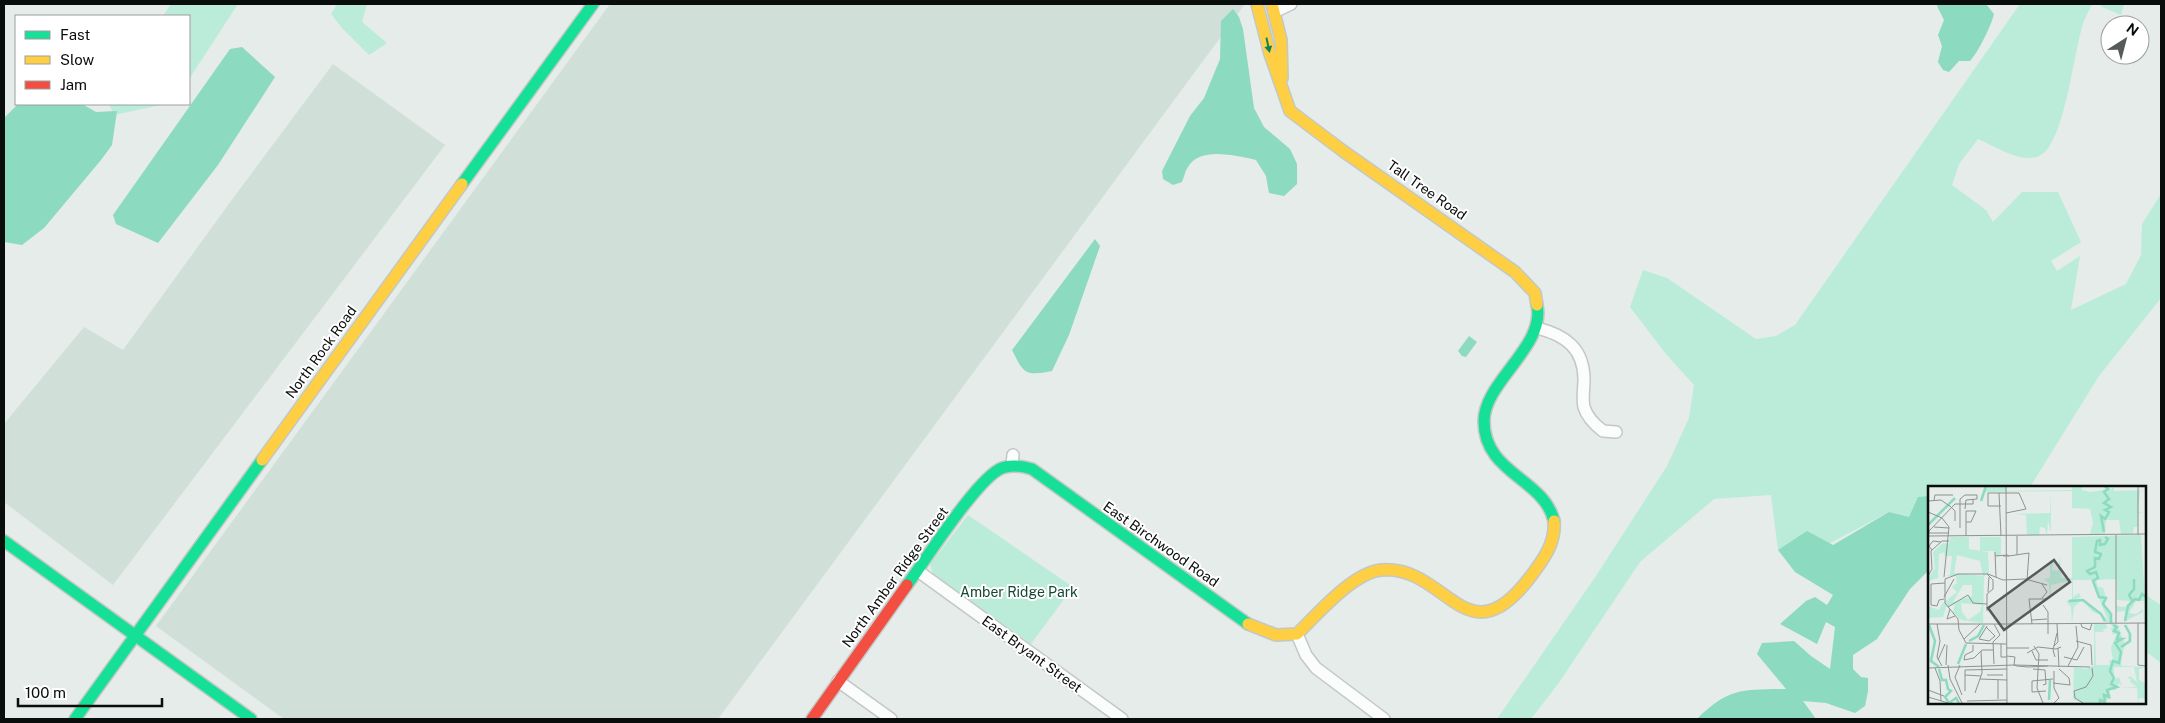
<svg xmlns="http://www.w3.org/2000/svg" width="2165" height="723" font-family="'Public Sans',sans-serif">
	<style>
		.built { fill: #d1dfd9 }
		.green { fill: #bbecd9 }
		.water { fill: #8cdabf }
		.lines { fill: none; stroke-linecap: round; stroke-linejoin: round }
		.street-casing { stroke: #c3c8c6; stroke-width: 14 }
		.fast-casing { stroke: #c3c8c6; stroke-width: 14 }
		.slow-casing { stroke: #c3c8c6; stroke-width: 14 }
		.jam-casing { stroke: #c3c8c6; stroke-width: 14 }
		.street { stroke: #fbfcfc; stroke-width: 11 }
		.fast { stroke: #16e098; stroke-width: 11 }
		.slow { stroke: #ffcf43; stroke-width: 11 }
		.jam { stroke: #f24e42; stroke-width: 11 }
		.oneway { fill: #108159 }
		.labels { text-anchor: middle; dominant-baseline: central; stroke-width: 4; stroke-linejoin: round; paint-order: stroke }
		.street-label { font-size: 14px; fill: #090d0b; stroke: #fff }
		.park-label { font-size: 14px; fill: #164536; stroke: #fff }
		.inset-river { fill: none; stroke: #8cdabf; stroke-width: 2.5 }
		.inset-road { fill: none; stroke: #8d9390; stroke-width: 1 }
		.view { fill: #565b59; fill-opacity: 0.15; stroke: #565b59; stroke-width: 2.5 }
		.inset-edge { fill: none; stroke: #090d0b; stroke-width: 2.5 }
	</style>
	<rect width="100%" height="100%" fill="#e5ece9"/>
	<g class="built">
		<path d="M 610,4 L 1245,4 L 718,719 L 284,719 L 156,626 Z"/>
		<path d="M 333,64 L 445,145 L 113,585 L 4,502 L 4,424 L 84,327 L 123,350 L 231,201 Z"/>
	</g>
	<g class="green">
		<path d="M 171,4 L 238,4 L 189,79 L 189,16 L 163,16 Z"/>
		<path d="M 337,4 L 367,4 L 362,22 L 387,43 L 369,55 L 342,28 L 331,14 Z"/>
		<path d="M 2020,4 L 2092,4 C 2090,9 2086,15 2084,21 C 2074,47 2065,146 2039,156 C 2021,164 1995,146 1978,139 L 1959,164 L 1952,185 L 1986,210 L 1993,222 L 2022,192 L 2058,192 L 2081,242 L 2051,261 L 2057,271 L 2080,256 L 2071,310 L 2126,284 L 2141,255 L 2142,224 L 2161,194 L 2161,298 L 2099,376 L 2030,487 L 1929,487 L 1929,523 L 1889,512 L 1815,551 L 1778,550 L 1771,495 L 1714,499 L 1640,562 L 1558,684 L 1531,719 L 1497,719 L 1596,576 L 1667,466 L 1689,418 L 1694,385 L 1666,354 L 1630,307 L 1643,270 L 1667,278 L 1756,339 L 1776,336 L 1795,325 Z"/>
		<path d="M 2101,4 L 2124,4 L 2121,15 L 2102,7 Z"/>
		<path d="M 109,104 L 165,104 L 114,115 Z"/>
		<path d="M 968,515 L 1073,587 L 1031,644 L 933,574 L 930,564 Z"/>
		<path d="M 2144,594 L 2161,605 L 2161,663 L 2144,650 Z"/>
	</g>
	<g class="water">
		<path d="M 1938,4 L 1976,5 L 1986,4 L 1994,14 C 1991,26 1979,51 1970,61 L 1959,61 L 1949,72 L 1943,70 L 1938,62 L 1942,46 L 1938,35 L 1944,20 L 1937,6 Z"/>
		<path d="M 1233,9 L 1239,17 L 1243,29 L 1254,108 L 1264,127 L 1290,149 L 1297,164 L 1297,184 L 1284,196 L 1269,193 L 1266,176 L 1256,160 C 1237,156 1200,146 1188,167 C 1185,171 1184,177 1182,182 L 1173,185 L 1163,179 L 1162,171 L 1190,116 L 1204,98 L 1220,59 L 1221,21 Z"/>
		<path d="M 242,47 L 275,77 L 218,165 L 158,243 L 116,224 L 113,215 L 230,49 Z"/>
		<path d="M 18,104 L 82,104 L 96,112 L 117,111 L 112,145 L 101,160 L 44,228 L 22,245 L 4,242 L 4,118 Z"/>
		<path d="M 1095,239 L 1100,246 L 1069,335 L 1052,371 C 1025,376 1024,374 1012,350 Z"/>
		<path d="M 1469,336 L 1477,342 L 1466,357 L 1462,356 L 1458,351 Z"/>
		<path d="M 1929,496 L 1929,570 L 1910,589 L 1877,639 L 1853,655 L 1853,669 L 1861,677 L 1868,678 L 1868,691 L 1865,706 L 1855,713 L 1826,703 L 1803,701 L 1816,719 L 1697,719 C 1729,687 1744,690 1786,689 L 1757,654 L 1762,643 L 1794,641 L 1811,656 L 1830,669 L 1835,627 L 1826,622 L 1817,644 L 1780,624 L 1806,601 L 1815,597 L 1827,605 L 1833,595 L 1795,572 L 1778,550 L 1807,531 L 1833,545 L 1889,512 L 1909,517 L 1918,497 Z"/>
	</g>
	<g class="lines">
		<defs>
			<g id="street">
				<path d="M 1274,12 L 1291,4"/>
				<path d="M 1537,328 C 1565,335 1584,348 1584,380 C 1584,388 1582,399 1584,407 C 1587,417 1595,425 1603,431 L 1616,432"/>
				<path d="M 1012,465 L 1013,455"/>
				<path d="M 918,571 L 1122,719"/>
				<path d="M 1297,634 L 1306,655 L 1316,668 L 1384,719"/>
				<path d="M 838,681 L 891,719"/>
			</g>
			<g id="fast">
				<path d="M 462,184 L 593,4"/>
				<path d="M 1537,305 C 1546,346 1484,382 1484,421 C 1484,474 1544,478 1554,521"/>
				<path d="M 4,541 L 251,719"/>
				<path d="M 907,585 C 925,561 978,477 1002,468 C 1012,464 1022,466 1032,469 L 1248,624"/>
				<path d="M 75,719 L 262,460"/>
			</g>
			<g id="slow">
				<path d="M 1257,4 L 1270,54 L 1290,111 L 1343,151 L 1515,272 L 1535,293 L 1537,305"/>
				<path d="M 1272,4 L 1281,40 L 1282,78"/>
				<path d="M 262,460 L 462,184"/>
				<path d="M 1248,624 L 1276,635 L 1297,634 C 1317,615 1352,573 1381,570 C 1447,564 1466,663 1531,576 C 1543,560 1556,543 1554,521"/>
			</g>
			<path id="jam" d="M 812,719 L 907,585"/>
		</defs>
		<use href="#street" class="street-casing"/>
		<use href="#fast" class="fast-casing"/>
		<use href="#slow" class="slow-casing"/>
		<use href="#jam" class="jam-casing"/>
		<use href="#street" class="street"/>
		<use href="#fast" class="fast"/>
		<use href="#slow" class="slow"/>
		<use href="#jam" class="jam"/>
	</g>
	<defs><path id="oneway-solid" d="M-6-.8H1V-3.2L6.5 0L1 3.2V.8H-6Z" transform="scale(1.25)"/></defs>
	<use class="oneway" href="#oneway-solid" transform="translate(1268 45) rotate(78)"/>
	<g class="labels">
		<g class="street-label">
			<text transform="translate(1427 190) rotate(35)">Tall Tree Road</text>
			<text transform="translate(321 352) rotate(-54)">North Rock Road</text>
			<text transform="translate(1161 544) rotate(35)">East Birchwood Road</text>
			<text transform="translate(895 577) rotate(-54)">North Amber Ridge Street</text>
			<text transform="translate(1032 654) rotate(36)">East Bryant Street</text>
		</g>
		<g class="park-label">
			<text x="1019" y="592">Amber Ridge Park</text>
		</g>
	</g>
	<g transform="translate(1928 486)">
		<rect width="218" height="218" fill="#e5ece9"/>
		<path d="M 57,0 L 78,0 L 79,5 L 144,4 L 144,0 L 154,0 L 154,4 L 162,6 L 177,4 L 176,0 L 182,0 L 182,4 L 186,1 L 186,5 L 217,4 L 212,5 L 210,26 L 217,27 L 210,27 L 210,41 L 206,41 L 205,47 L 193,48 L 191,34 L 178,34 L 177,48 L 162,48 L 165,37 L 162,23 L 144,22 L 144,5 L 57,6 ZM 123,6 L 123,46 L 120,35 L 119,49 L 117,42 L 112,41 L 111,49 L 99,49 L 98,29 L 86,28 L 122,27 ZM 213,49 L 217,115 L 208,115 L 201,127 L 208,128 L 215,123 L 216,136 L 215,126 L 196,136 L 197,125 L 189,126 L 188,120 L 197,121 L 202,115 L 189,114 L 188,93 L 168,94 L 170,101 L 175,102 L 179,114 L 176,117 L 183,127 L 185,137 L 181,137 L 164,94 L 145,94 L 145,111 L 151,107 L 153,111 L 144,115 L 156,114 L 174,128 L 181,136 L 176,136 L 172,128 L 165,126 L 154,114 L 146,121 L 144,137 L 143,121 L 138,115 L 144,113 L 144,94 L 123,99 L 122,115 L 121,97 L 116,93 L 122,92 L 122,74 L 125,75 L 124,84 L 130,85 L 132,71 L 133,92 L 144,92 L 144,51 ZM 22,51 L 41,51 L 41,63 L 60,66 L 61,87 L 56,90 L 55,137 L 33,134 L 25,126 L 27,118 L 18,121 L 15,131 L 0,132 L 0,120 L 11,124 L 14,118 L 29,106 L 24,101 L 29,97 L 28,90 L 18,90 L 22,89 L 24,70 L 17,70 L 16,66 L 11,68 L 10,92 L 1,95 L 0,103 L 0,93 L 7,82 L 5,66 L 15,57 L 21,58 ZM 29,69 L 52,75 L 55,90 L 26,87 ZM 35,99 L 44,99 L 44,110 L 25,116 ZM 33,117 L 54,119 L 52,126 L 40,134 L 34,126 ZM 52,51 L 73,51 L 73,70 L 67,70 L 66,65 L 52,65 ZM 166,138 L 178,138 L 179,142 L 174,144 L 177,146 L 167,146 L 168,179 L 182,179 L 181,174 L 185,174 L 183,162 L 189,147 L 185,149 L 183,142 L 186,141 L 182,138 L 189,138 L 197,158 L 200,156 L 201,147 L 196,139 L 202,145 L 203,155 L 196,161 L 193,176 L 194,180 L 217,181 L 211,183 L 211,194 L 217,197 L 217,213 L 211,212 L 210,217 L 209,202 L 191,202 L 209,201 L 202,196 L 203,193 L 199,193 L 202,190 L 209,196 L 206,181 L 186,181 L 186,194 L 191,191 L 194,200 L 191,197 L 188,204 L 181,204 L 183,210 L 177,217 L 155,217 L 145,213 L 146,181 L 158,183 L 166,179 Z" fill="#bbecd9" fill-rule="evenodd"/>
		<path class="inset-river" d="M 53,15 L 58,0M 0,39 L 27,12M 176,46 L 173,30 L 177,33 L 181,26 L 177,24 L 183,21 L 176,17 L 181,13 L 176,6 L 180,3 L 177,0M 177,51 L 180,53 L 177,58 L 172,59 L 172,54 L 169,55 L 167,66 L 173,68 L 171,73 L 167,72 L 167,81 L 159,85 L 162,88 L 168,86 L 170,92 L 165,95 L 171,111 L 178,112 L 175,118 L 183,128 L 183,137M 141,115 L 155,114 L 173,128 L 177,135M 205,116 L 201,109 L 206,103 L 206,93M 197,135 L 200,120 L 207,113 L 211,114 L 214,108 L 218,111M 1,139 L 7,155 L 3,175 L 11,181M 41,155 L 50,150 L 56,139M 193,161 L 202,155 L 202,148 L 197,139M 30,178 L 38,158M 11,183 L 14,194 L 18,194 L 20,203 L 23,205 L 17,211 L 21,217 L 28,212 L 31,217M 121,214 L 122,194M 172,217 L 172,214 L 177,216 L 176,209 L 181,211 L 179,204 L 189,201 L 183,198 L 186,192 L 182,185 L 185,175 L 191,177 L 193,166 L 187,157 L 194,153 L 189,153 L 191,147 L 186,145 L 189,141 L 185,139"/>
		<path class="inset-road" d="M 78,0 L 79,217M 71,7 L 73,50M 6,14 L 7,9 L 25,9M 0,15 L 13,14 L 23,21 L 27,25 L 27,35M 73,20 L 60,20 L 60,7 L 78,7M 0,26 L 14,32 L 21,41 L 16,91M 78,27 L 98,23 L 91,7 L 78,7M 6,41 L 21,42M 32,42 L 32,13 L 37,9 L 49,9 L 49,13 L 38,14 L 37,23M 1,47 L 21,47M 188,49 L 188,137M 210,49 L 210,0M 0,50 L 1,45 L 27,18 L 45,18 L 45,13M 0,50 L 218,48M 38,50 L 38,25 L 48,25 L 43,36 L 38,36M 4,64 L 1,60 L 5,55 L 13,56M 67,66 L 68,91M 89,69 L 89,50M 67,70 L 80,69 L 81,70 L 75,70M 81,70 L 101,67 L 99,94M 0,90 L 4,83 L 3,65 L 14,55 L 21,55M 17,93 L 17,117 L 30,133 L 31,144 L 38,157 L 78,158M 17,93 L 30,88 L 60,88 L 75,94 L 97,93 L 119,99M 60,106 L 61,91M 16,111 L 26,93M 114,112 L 119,106 L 114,98M 16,113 L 11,114 L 9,120 L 3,119 L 3,98 L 17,97M 101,113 L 104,138M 101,113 L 119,113M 115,119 L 120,126 L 120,148M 20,121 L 40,109 L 45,117 L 59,118M 22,123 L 19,133 L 27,130M 59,125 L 59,108 L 65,103 L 65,94 L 59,88M 104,134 L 119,133M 210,137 L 210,179 L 218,180M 0,138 L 78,138M 9,138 L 12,155 L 9,171 L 14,180M 78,138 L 218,137M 153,138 L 154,141 L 162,144 L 164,137M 36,153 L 52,138M 51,153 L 61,155 L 67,150 L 58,141M 51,153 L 59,140M 148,155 L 163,159 L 164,179M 73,158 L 73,171 L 79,171M 106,160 L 111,168 L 109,202 L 115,217M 126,160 L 130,156 L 129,138M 78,162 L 101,162M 130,162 L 131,181M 104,165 L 108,174 L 120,174M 99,167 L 110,161 L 128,163 L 133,161M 127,171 L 125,164 L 129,147M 136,171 L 149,174 L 156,161M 10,174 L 17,158M 36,174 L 46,172 L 54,164 L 65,164M 36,174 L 37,169 L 45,165 L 45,159M 66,178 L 65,156 L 72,149 L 66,138M 18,179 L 19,159M 20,179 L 22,193 L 34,217M 32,179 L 27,191 L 34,209M 120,180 L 100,181 L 89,180 L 86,179 L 162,181M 140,180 L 150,161 L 148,140M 0,182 L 86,179 L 87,171 L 79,170M 7,182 L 12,195 L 13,215M 105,183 L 117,184 L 118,198 L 115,199M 37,184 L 79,183M 37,184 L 37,205M 126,185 L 126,202 L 131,212 L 126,217M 37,189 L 53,190M 59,189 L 75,189M 52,193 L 79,194M 70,194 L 70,213M 125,197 L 142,199 L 141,192 L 131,183M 0,204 L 16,210M 118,205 L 104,206 L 104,195 L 125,193M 47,207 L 54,187 L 53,165M 0,211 L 20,217M 39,215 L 79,214M 155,217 L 147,212 L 146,205 L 158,201 L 165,190 L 164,182"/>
		<path class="view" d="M 126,74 L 142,96 L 76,144 L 60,122 Z"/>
		<rect width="218" height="218" class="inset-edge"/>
	</g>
	<rect width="2165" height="723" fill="none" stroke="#090d0b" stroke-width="10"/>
	<rect x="15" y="15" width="175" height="90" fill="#ffffff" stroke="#9d9e9d"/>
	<rect x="25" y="31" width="25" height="8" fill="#16e098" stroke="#9d9e9d"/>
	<text x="60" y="40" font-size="15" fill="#090d0b">Fast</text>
	<rect x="25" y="56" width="25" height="8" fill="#ffcf43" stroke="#9d9e9d"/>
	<text x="60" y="65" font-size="15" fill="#090d0b">Slow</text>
	<rect x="25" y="81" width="25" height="8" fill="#f24e42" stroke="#9d9e9d"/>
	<text x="60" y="90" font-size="15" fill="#090d0b">Jam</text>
	<g transform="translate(2125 40) rotate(36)"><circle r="24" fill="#ffffff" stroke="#9d9e9d"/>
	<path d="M0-4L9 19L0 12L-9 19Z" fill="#565b59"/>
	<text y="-8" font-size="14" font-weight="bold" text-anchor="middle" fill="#090d0b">N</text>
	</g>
	<path d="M18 698v8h144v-8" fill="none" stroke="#090d0b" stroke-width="2.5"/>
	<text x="25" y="698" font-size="15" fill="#090d0b" stroke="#ffffff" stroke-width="4" paint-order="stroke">100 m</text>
</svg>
